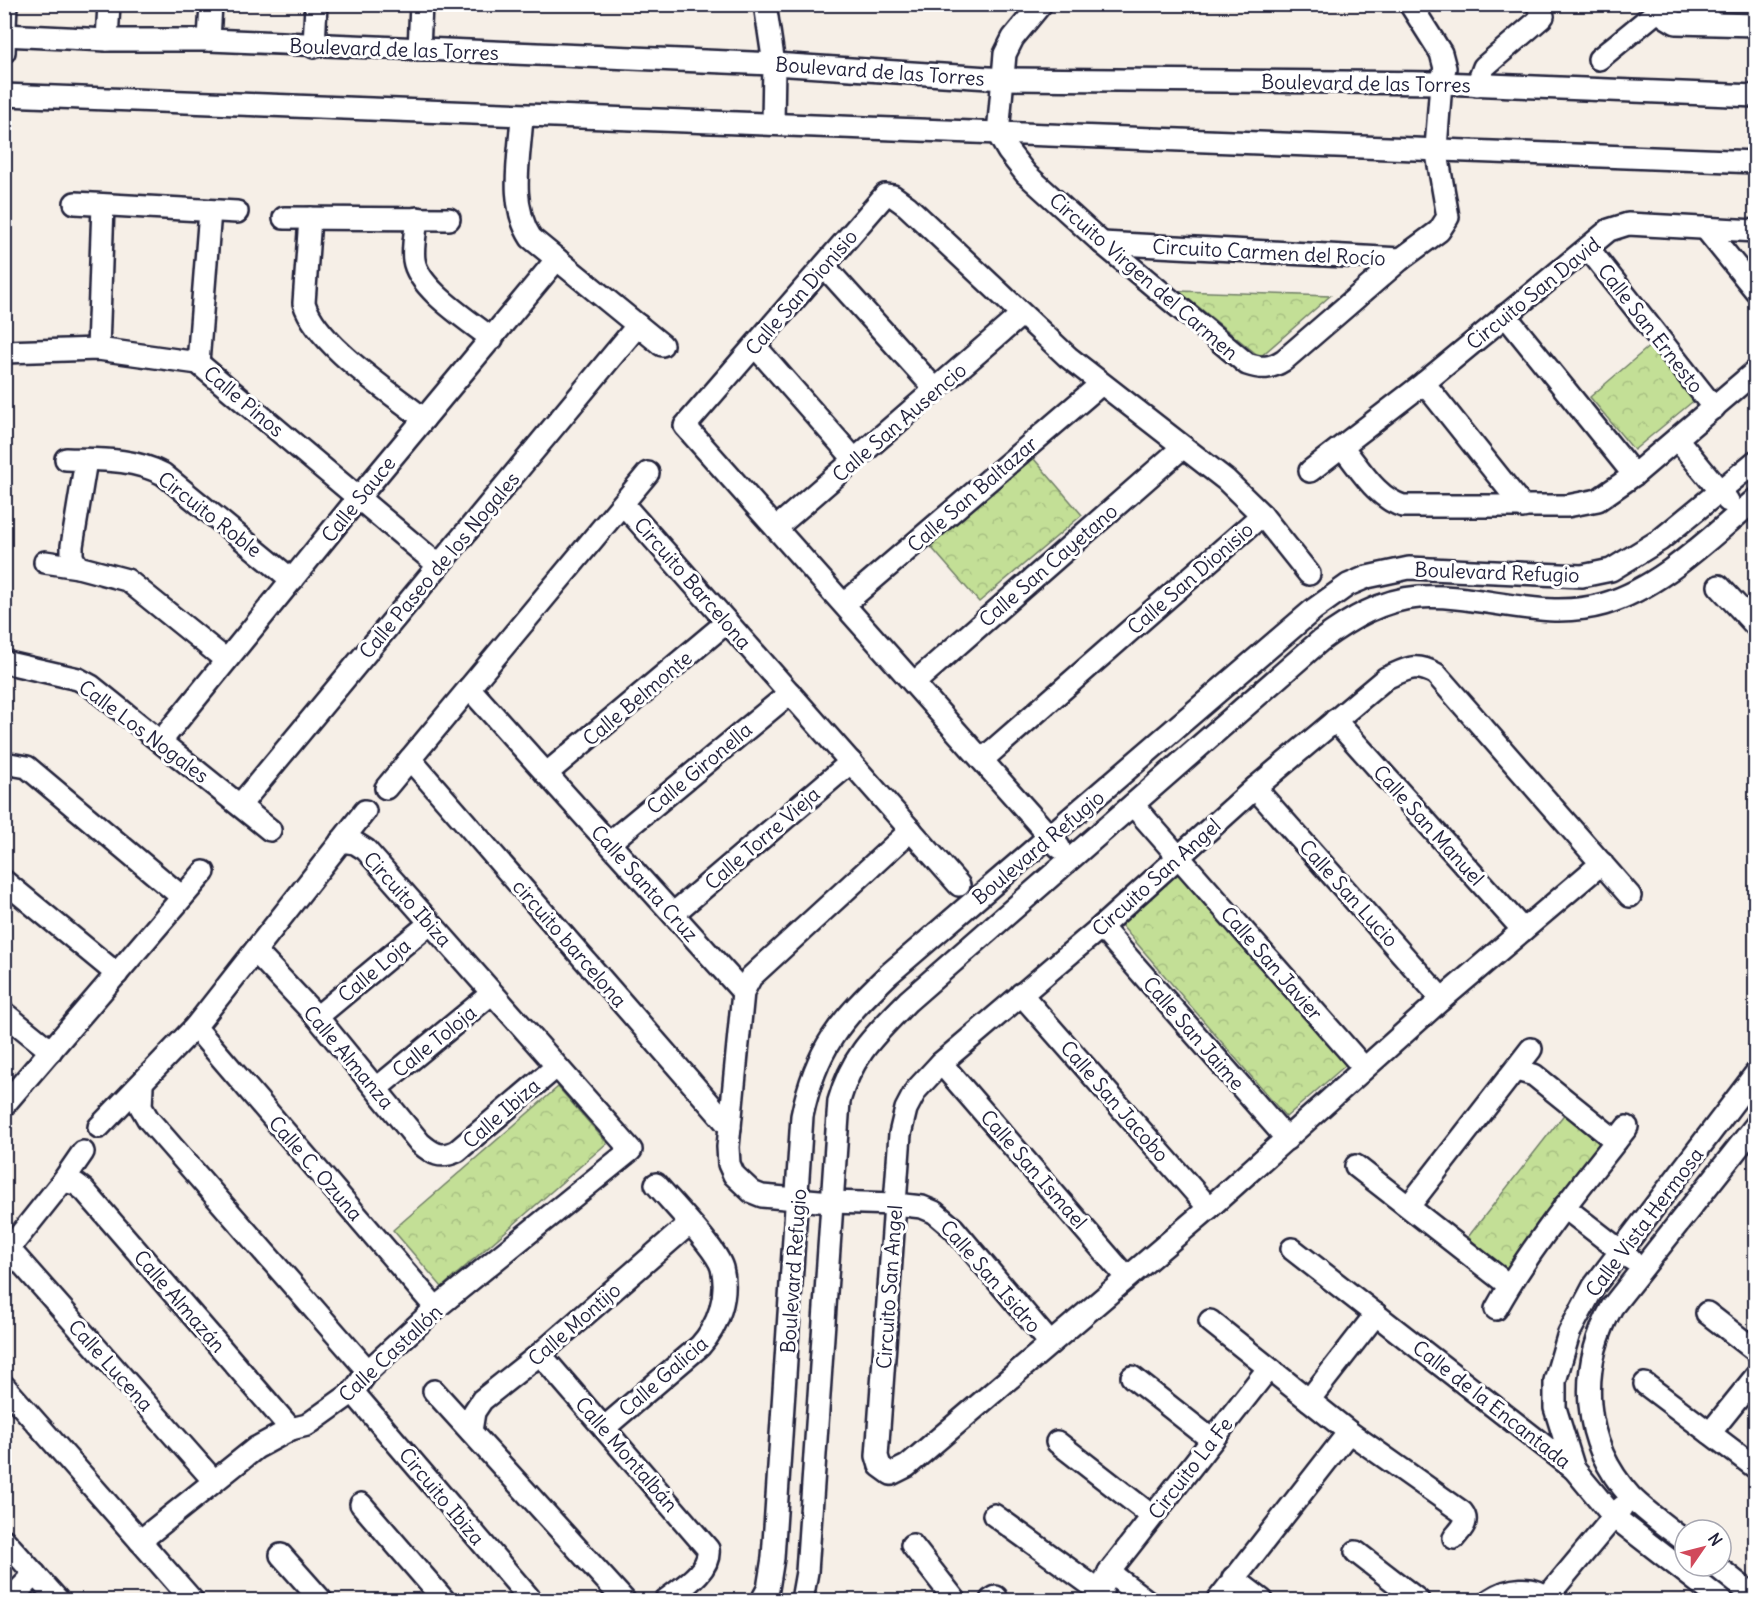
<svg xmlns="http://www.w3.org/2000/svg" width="1760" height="1605" font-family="Delius,sans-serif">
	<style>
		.forest { fill: url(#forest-crowns); stroke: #728068; stroke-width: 1.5 }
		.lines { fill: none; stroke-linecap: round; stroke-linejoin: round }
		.minor-casing { stroke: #22223b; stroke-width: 26 }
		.minor { stroke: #fff; stroke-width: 21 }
		.labels { text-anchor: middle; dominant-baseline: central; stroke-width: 6; stroke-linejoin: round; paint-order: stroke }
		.street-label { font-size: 20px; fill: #22223b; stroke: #fff }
	</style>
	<defs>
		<pattern id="forest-crowns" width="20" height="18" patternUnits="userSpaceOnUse" patternTransform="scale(1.5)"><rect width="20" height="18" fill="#c3df96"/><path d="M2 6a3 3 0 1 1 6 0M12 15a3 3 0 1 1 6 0" fill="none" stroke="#a7bf82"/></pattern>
	</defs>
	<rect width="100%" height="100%" fill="#f6efe7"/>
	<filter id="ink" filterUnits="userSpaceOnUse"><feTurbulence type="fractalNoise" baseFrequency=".0167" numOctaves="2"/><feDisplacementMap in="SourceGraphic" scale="12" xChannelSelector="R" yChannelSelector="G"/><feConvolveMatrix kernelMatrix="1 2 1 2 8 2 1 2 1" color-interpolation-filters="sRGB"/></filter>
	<g filter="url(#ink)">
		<g class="forest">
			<path d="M 1179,291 L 1330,296 L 1260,357 Z"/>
			<path d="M 1652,344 L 1697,398 L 1634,450 L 1590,397 Z"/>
			<path d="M 1028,452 L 1082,515 L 979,602 L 925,540 Z"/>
			<path d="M 1177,866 L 1347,1064 L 1286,1117 L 1116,919 Z"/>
			<path d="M 558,1087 L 607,1143 L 442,1287 L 393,1230 Z"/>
			<path d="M 1566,1112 L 1611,1147 L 1509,1275 L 1468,1237 Z"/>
		</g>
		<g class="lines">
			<defs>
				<g id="minor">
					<path d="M 765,4 L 774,64 L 773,123"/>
					<path d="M 1041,4 L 1013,38 L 1005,54 L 998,134 L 1008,151 L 1026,174 L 1102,243 L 1247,364 C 1262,369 1270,369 1284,360 L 1401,259 L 1439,231 L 1448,217 L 1436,148 L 1441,83 L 1445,68 L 1441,53 L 1410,4"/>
					<path d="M 1657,4 L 1666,17 L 1676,23 L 1756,25"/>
					<path d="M 1706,4 L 1708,23"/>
					<path d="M 4,35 L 107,40 L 209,40 L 774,64 L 1004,79 L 1441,83 L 1756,96"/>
					<path d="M 107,40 L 109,4"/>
					<path d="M 209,40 L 211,4"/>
					<path d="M 314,47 L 316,4"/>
					<path d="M 419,50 L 421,4"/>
					<path d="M 4,52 L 6,4"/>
					<path d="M 1599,59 L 1660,9"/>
					<path d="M 1477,85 L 1484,67 L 1540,19 L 1543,16 L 1537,4"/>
					<path d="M 4,95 L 1756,162"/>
					<path d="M 522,116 C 520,156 508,203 531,238 L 662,345"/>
					<path d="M 75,203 L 237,212"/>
					<path d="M 284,218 L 449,219"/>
					<path d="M 310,218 L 304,303 C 317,345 389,391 424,419"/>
					<path d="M 417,218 C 416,231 412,247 414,260 C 418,289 470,321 492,339"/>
					<path d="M 1705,228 L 1756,291"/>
					<path d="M 1102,243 L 1401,259"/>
					<path d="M 1588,248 L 1714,408"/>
					<path d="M 824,266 L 936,390"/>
					<path d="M 1505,315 L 1634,475"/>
					<path d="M 755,346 L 855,460"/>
					<path d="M 98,349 L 103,205"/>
					<path d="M 4,352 L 98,349 L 198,363 L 438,565"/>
					<path d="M 198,363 L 210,211"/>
					<path d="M 1424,383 L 1523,507"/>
					<path d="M 1677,439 L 1728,501"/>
					<path d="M 1342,447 C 1360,468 1376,498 1403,506 L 1567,506 L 1598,500 L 1634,475 L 1756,371"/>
					<path d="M 66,459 C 100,460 132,458 163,474 L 292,580"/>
					<path d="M 1310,471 L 1424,383 L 1609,230 L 1628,224 L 1756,231"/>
					<path d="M 623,504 L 959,885"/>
					<path d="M 776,528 L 1021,315"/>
					<path d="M 45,562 L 78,567 L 127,580 L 226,660"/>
					<path d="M 78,567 L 72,557 L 72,546 L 86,460"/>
					<path d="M 1719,586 L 1756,626"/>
					<path d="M 844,604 L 1101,384"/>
					<path d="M 4,662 L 78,679 L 91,686 L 270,830"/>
					<path d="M 914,683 L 1183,447"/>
					<path d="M 469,688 L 743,992"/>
					<path d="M 1335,720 L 1523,930"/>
					<path d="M 161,741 L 359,497 L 557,259"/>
					<path d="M 410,759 L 730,1127"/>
					<path d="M 982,760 L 1262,515"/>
					<path d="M 4,763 L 27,767 L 182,897"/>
					<path d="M 546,774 L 727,622"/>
					<path d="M 386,788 L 648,473"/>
					<path d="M 1255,788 L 1442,999"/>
					<path d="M 240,805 L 638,325"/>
					<path d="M 1133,805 L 1364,1068"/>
					<path d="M 911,830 L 751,977 L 743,992 L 728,1147 L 729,1164 L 734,1175 L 752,1192 L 762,1196 L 831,1202 L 895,1204 L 922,1207 L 934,1212 L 953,1228 L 1050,1343"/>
					<path d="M 609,843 L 790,693"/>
					<path d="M 1059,847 L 685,426 L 885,195 L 893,196 L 907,206 L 1068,357 L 1226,480 L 1262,515 L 1309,574"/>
					<path d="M 1602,863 L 1442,999 L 1209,1208 L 907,1466 L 891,1474 L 880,1466 L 877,1456 L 900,1134 L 906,1109 L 916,1090 L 941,1063 L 1101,927 L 1255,788 L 1386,678 C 1407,669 1415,662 1436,674 L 1630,896"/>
					<path d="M 4,881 L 117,974"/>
					<path d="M 673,914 L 851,762"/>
					<path d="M 1101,927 L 1287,1139"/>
					<path d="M 255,951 L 317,1017 L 420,1143 C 433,1154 440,1159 457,1151 L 556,1067"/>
					<path d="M 1021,994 L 1209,1208"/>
					<path d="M 4,1013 L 51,1051"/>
					<path d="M 317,1017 L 430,923"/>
					<path d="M 195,1027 L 436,1308"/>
					<path d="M 941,1063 L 1126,1277"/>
					<path d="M 1516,1070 L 1534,1075 L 1616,1141"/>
					<path d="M 142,1086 L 141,1107 L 148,1119 L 368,1371"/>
					<path d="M 377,1088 L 491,994"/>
					<path d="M 4,1105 L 204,872"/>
					<path d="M 99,1127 L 195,1027 L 365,811"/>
					<path d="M 1356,1166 L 1502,1280 L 1511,1283"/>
					<path d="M 63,1181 L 76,1184 L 84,1190 L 291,1429"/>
					<path d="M 1409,1206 L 1531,1049"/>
					<path d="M 1564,1207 L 1631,1259"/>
					<path d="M 9,1249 L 214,1481"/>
					<path d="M 1292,1249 L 1574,1469"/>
					<path d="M 4,1255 L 63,1181 L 83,1152"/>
					<path d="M 1496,1309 C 1532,1244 1581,1186 1627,1127"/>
					<path d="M 1707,1313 L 1756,1351"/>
					<path d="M 1210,1321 L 1349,1432 L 1462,1512 C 1470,1522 1461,1529 1454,1538"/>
					<path d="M 540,1354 L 708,1549 C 711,1571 681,1588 666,1600"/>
					<path d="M 1132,1377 L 1212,1440"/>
					<path d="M 1645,1384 L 1756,1468"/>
					<path d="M 4,1386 L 192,1600"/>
					<path d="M 434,1391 L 624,1600"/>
					<path d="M 353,1392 L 531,1600"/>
					<path d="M 1309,1400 L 1376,1314"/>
					<path d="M 604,1428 L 700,1346 C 718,1326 729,1296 722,1268 C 717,1249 671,1202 656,1184"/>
					<path d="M 471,1431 L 474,1412 L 482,1400 L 540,1354 L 689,1224"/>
					<path d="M 1710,1433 L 1756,1376"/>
					<path d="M 1057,1442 L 1152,1516"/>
					<path d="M 361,1504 L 444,1600"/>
					<path d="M 994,1515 L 1102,1593"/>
					<path d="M 4,1540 L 58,1600"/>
					<path d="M 140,1541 L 256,1448 L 291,1429 L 307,1425 L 353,1392 L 368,1371 L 436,1308 L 631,1150 L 366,850 L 355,843 L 341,841"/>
					<path d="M 1685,1541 C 1667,1527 1647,1513 1631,1497 C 1581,1442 1578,1369 1612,1307 L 1756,1125"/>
					<path d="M 912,1545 L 955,1600"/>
					<path d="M 1356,1552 L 1418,1600"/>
					<path d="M 281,1555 L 321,1600"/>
					<path d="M 1716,1566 L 1756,1598"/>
					<path d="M 1109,1572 L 1146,1600"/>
					<path d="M 1233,1578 L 1262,1600"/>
					<path d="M 1547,1597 L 1622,1507"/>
					<path d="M 9,1600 L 35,1574"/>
					<path d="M 762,1600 L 768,1589 L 773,1558 L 802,1116 C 816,1048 840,1021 889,974 L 1313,610 L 1348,585 L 1367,577 L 1409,568 L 1582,576 L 1611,570 L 1660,540 L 1756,461"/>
					<path d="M 802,1600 L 807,1572 L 839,1101 C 852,1055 875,1035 908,1001 L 1320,641 C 1350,619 1381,600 1419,597 C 1480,593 1542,622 1604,604 C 1662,587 1710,537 1756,499"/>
					<path d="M 991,1600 L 996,1597"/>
					<path d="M 1097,1600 L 1109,1572 L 1268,1369"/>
					<path d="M 1218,1600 L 1349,1432"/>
					<path d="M 1490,1600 C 1508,1588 1533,1584 1551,1600"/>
					<path d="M 1721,1600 L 1613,1516 L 1574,1469 L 1555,1408 L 1555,1381 L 1569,1333 L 1594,1286 L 1756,1073"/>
				</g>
			</defs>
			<use href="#minor" class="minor-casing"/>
			<use href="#minor" class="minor"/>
		</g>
	</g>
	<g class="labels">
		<g class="street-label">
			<text transform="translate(394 49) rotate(2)">Boulevard de las Torres</text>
			<text transform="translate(880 71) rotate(4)">Boulevard de las Torres</text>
			<text transform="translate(1366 83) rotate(1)">Boulevard de las Torres</text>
			<text transform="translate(1269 252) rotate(3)">Circuito Carmen del Rocío</text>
			<text transform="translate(1144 276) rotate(41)">Circuito Virgen del Carmen</text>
			<text transform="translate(801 292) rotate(-49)">Calle San Dionisio</text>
			<text transform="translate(1533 293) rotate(-39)">Circuito San David</text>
			<text transform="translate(1651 328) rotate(52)">Calle San Ernesto</text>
			<text transform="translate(244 401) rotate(40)">Calle Pinos</text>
			<text transform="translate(899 422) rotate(-41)">Calle San Ausencio</text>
			<text transform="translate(972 494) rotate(-41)">Calle San Baltazar</text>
			<text transform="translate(358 499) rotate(-51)">Calle Sauce</text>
			<text transform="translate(210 514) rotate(38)">Circuito Roble</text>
			<text transform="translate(439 565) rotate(-50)">Calle Paseo de los Nogales</text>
			<text transform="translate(1048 565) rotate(-41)">Calle San Cayetano</text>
			<text transform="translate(1497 572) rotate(2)">Boulevard Refugio</text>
			<text transform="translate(1190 578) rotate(-41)">Calle San Dionisio</text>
			<text transform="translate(693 583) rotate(49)">Circuito Barcelona</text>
			<text transform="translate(637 698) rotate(-40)">Calle Belmonte</text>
			<text transform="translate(144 731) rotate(37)">Calle Los Nogales</text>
			<text transform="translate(699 768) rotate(-40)">Calle Gironella</text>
			<text transform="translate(1429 825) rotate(48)">Calle San Manuel</text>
			<text transform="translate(762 838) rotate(-41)">Calle Torre Vieja</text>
			<text transform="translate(1038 847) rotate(-40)">Boulevard Refugio</text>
			<text transform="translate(1156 877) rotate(-42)">Circuito San Angel</text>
			<text transform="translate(645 883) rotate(48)">Calle Santa Cruz</text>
			<text transform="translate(1349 893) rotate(48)">Calle San Lucio</text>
			<text transform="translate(408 899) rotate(48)">Circuito Ibiza</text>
			<text transform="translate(570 943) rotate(49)">circuito barcelona</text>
			<text transform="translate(1272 963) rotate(49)">Calle San Javier</text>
			<text transform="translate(374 970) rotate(-40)">Calle Loja</text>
			<text transform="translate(1194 1033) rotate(49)">Calle San Jaime</text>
			<text transform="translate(434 1041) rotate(-39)">Calle Toloja</text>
			<text transform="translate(349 1057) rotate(50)">Calle Almanza</text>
			<text transform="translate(1115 1101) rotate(49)">Calle San Jacobo</text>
			<text transform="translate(501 1113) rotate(-41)">Calle Ibiza</text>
			<text transform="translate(316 1168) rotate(49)">Calle C. Ozuna</text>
			<text transform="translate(1034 1169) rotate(49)">Calle San Ismael</text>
			<text transform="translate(1644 1222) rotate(-53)">Calle Vista Hermosa</text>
			<text transform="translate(793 1271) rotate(-86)">Boulevard Refugio</text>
			<text transform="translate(991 1276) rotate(49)">Calle San Isidro</text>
			<text transform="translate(889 1287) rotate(-86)">Circuito San Angel</text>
			<text transform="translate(180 1301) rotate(49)">Calle Almazán</text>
			<text transform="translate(574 1324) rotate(-41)">Calle Montijo</text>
			<text transform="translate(390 1353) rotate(-43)">Calle Castallón</text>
			<text transform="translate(111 1365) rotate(48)">Calle Lucena</text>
			<text transform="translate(663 1376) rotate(-41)">Calle Galicia</text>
			<text transform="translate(1492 1404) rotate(38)">Calle de la Encantada</text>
			<text transform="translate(627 1454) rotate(49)">Calle Montalbán</text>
			<text transform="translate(1190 1468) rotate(-52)">Circuito La Fe</text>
			<text transform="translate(442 1496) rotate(50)">Circuito Ibiza</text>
		</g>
	</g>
	<rect width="1760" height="1605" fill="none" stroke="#fff" stroke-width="24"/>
	<rect x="12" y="12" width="1736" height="1581" fill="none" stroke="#22223b" stroke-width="2" filter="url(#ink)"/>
	<g transform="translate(1703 1548) rotate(55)"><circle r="28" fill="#ffffff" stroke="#a7a7b1" stroke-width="1.5"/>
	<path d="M0-4.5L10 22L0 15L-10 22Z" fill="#d1495b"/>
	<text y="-9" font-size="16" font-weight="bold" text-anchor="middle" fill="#22223b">N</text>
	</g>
</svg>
